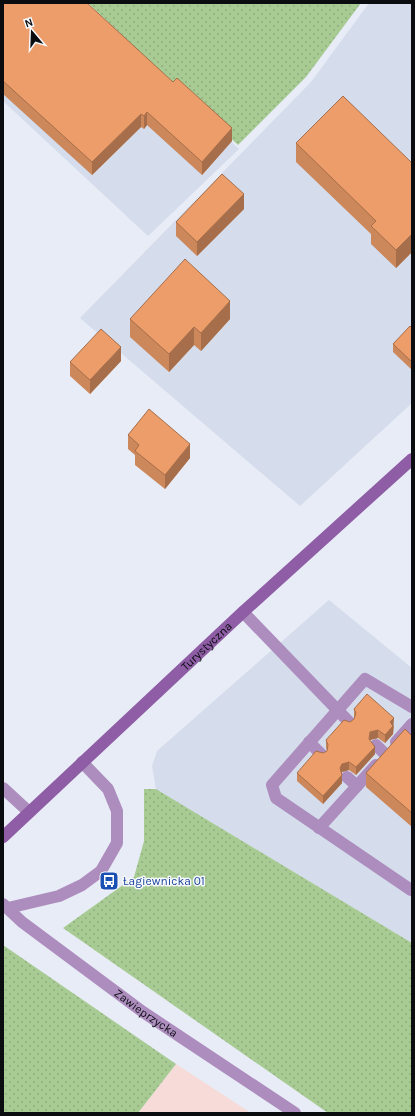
<svg xmlns="http://www.w3.org/2000/svg" width="415" height="1116" font-family="Karla,sans-serif">
	<style>
		.built { fill: #d5dcec }
		.industrial { fill: #f6dbd8 }
		.grass { fill: url(#grass-dots) }
		.lines { fill: none; stroke-linecap: round; stroke-linejoin: round }
		.lane { stroke: #ad8cbe; stroke-width: 12 }
		.street { stroke: #ad8cbe; stroke-width: 12 }
		.secondary { stroke: #8e5da5; stroke-width: 12 }
		.wall { fill: #cc875a }
		.shaded-wall { fill: #a66e4a }
		.building { fill: #ed9d69; stroke: #a66e4a }
		.labels { text-anchor: middle; dominant-baseline: central; stroke-width: 3; stroke-linejoin: round; paint-order: stroke }
		.street-label { font-size: 12px; fill: #0a0c0f; stroke: #f8f9fd }
		.transit-label { font-size: 12px; fill: #164399; stroke: #f8f9fd; text-anchor: start }
	</style>
	<defs>
		<pattern id="grass-dots" width="8" height="8" patternUnits="userSpaceOnUse"><rect width="8" height="8" fill="#a8cb93"/><path d="M2 2h.1M6 6h.1" fill="none" stroke="#8fad7e" stroke-width="1.8" stroke-linecap="round"/></pattern>
	</defs>
	<rect width="100%" height="100%" fill="#e8ecf6"/>
	<g class="built">
		<path d="M 3,3 L 83,3 L 239,149 L 148,236 L 3,101 Z"/>
		<path d="M 369,3 L 412,3 L 412,403 L 300,506 L 80,318 L 311,82 Z"/>
		<path d="M 329,600 L 412,668 L 412,943 L 156,789 L 152,766 L 157,751 Z"/>
	</g>
	<path class="industrial" d="M 176,1064 L 251,1113 L 138,1113 Z"/>
	<g class="grass">
		<path d="M 88,3 L 361,3 L 306,77 L 238,145 Z"/>
		<path d="M 144,789 L 156,789 L 412,943 L 412,1113 L 328,1113 L 63,928 L 134,877 L 144,841 Z"/>
		<path d="M 3,945 L 176,1064 L 138,1113 L 3,1113 Z"/>
	</g>
	<g class="lines">
		<g class="lane">
			<path d="M 243,612 L 349,722"/>
			<path d="M 412,707 L 365,679 L 272,785 L 276,798 L 411,890 L 412,888"/>
			<path d="M 309,742 L 321,754"/>
			<path d="M 396,742 L 412,724"/>
			<path d="M 376,745 L 385,754"/>
			<path d="M 347,777 L 357,786"/>
			<path d="M 319,828 L 376,765"/>
			<path d="M 8,908 L 59,896 L 82,885 L 101,871 L 117,843 L 117,811 L 108,789 L 82,762"/>
		</g>
		<g class="street">
			<path d="M 3,788 L 29,812"/>
			<path id="s1" d="M 3,904 L 22,922 L 143,1012 L 295,1113"/>
		</g>
		<path class="secondary" id="s2" d="M 3,837 L 243,612 L 412,459"/>
	</g>
	<g class="wall">
		<path d="M 3,3 L 232,141 L 202,175 L 147,125 L 144,129 L 141,127 L 92,175 L 3,94 Z"/>
		<path d="M 296,143 L 412,163 L 412,252 L 396,268 L 371,244 L 371,234 L 296,162 Z"/>
		<path d="M 244,209 L 197,256 L 176,236 L 176,222 Z"/>
		<path d="M 130,319 L 230,319 L 201,351 L 194,345 L 169,372 L 130,337 Z"/>
		<path d="M 412,328 L 412,370 L 393,352 L 393,344 Z"/>
		<path d="M 121,361 L 90,394 L 70,376 L 70,362 Z"/>
		<path d="M 128,435 L 190,458 L 165,489 L 135,465 L 135,455 L 128,449 Z"/>
		<path d="M 354,709 L 394,726 L 393,734 L 385,743 L 378,738 L 370,740 L 370,741 L 375,754 L 356,775 L 349,770 L 342,772 L 342,783 L 323,804 L 297,781 L 297,773 L 327,751 L 327,750 L 326,748 L 326,740 L 354,719 Z"/>
		<path d="M 412,736 L 412,827 L 366,787 L 366,773 Z"/>
	</g>
	<g class="shaded-wall">
		<path d="M 147,112 L 147,125 L 144,129 L 144,116 Z"/>
		<path d="M 141,114 L 141,127 L 92,175 L 92,162 Z"/>
		<path d="M 232,128 L 232,141 L 202,175 L 202,162 Z"/>
		<path d="M 244,194 L 244,209 L 197,256 L 197,242 Z"/>
		<path d="M 412,234 L 412,252 L 396,268 L 396,250 Z"/>
		<path d="M 230,301 L 230,319 L 201,351 L 201,333 Z"/>
		<path d="M 194,327 L 194,345 L 169,372 L 169,354 Z"/>
		<path d="M 121,347 L 121,361 L 90,394 L 90,380 Z"/>
		<path d="M 190,444 L 190,458 L 165,489 L 165,475 Z"/>
		<path d="M 394,718 L 393,734 L 385,743 L 385,735 L 390,722 Z"/>
		<path d="M 378,730 L 378,738 L 370,740 L 369,747 L 369,739 L 370,732 Z"/>
		<path d="M 375,747 L 375,754 L 356,775 L 356,767 Z"/>
		<path d="M 349,762 L 349,770 L 342,772 L 340,776 L 340,768 L 342,764 Z"/>
		<path d="M 342,775 L 342,783 L 323,804 L 323,796 Z"/>
	</g>
	<g class="building">
		<path d="M 3,3 L 87,3 L 173,82 L 177,78 L 232,128 L 202,162 L 147,112 L 144,116 L 141,114 L 92,162 L 3,81 Z"/>
		<path d="M 343,96 L 412,163 L 412,234 L 396,250 L 371,226 L 376,221 L 296,143 Z"/>
		<path d="M 222,174 L 244,194 L 197,242 L 176,222 Z"/>
		<path d="M 185,259 L 230,301 L 201,333 L 194,327 L 169,354 L 130,319 Z"/>
		<path d="M 410,326 L 412,328 L 412,362 L 393,344 Z"/>
		<path d="M 101,329 L 121,347 L 90,380 L 70,362 Z"/>
		<path d="M 149,409 L 190,444 L 165,475 L 135,451 L 139,445 L 128,435 Z"/>
		<path d="M 367,694 L 394,718 L 390,722 L 393,726 L 385,735 L 378,730 L 370,732 L 369,739 L 375,747 L 356,767 L 349,762 L 342,764 L 340,768 L 342,775 L 323,796 L 297,773 L 316,751 L 323,753 L 327,751 L 328,745 L 326,740 L 344,720 L 350,722 L 354,719 L 356,713 L 354,709 Z"/>
		<path d="M 405,729 L 412,736 L 412,813 L 366,773 Z"/>
	</g>
	<defs>
		<symbol id="bus-square" viewBox="-11 -11 22 22"><rect x="-9" y="-9" width="18" height="18" rx="4" fill="#1a4fb4" stroke="#f8f9fd"/><path d="M-5-6H5V4H4V6H2V4H-2V6H-4V4H-5ZM-3.5-4V0h7V-4ZM-3.5 1.2v1.5H-2V1.2ZM2 1.2v1.5H3.5V1.2Z" fill="#fff"/></symbol>
	</defs>
	<g fill-rule="evenodd">
		<use href="#bus-square" x="98" y="870" width="22" height="22"/>
	</g>
	<g class="labels">
		<g class="street-label">
			<text stroke="none"><textPath href="#s2" startOffset="279">Turystyczna</textPath></text>
			<text stroke="none"><textPath href="#s1" startOffset="180">Zawieprzycka</textPath></text>
		</g>
		<g class="transit-label">
			<text x="123" y="881">Łagiewnicka 01</text>
		</g>
	</g>
	<rect width="415" height="1116" fill="none" stroke="#0a0c0f" stroke-width="8"/>
	<g transform="translate(32 32) rotate(341)" stroke="#f8f9fd" stroke-width="3" paint-order="stroke">
	<path d="M0-3L7 15L0 10L-7 15Z" fill="#0a0c0f"/>
	<text y="-6" font-size="11" font-weight="bold" text-anchor="middle" fill="#0a0c0f">N</text>
	</g>
</svg>
